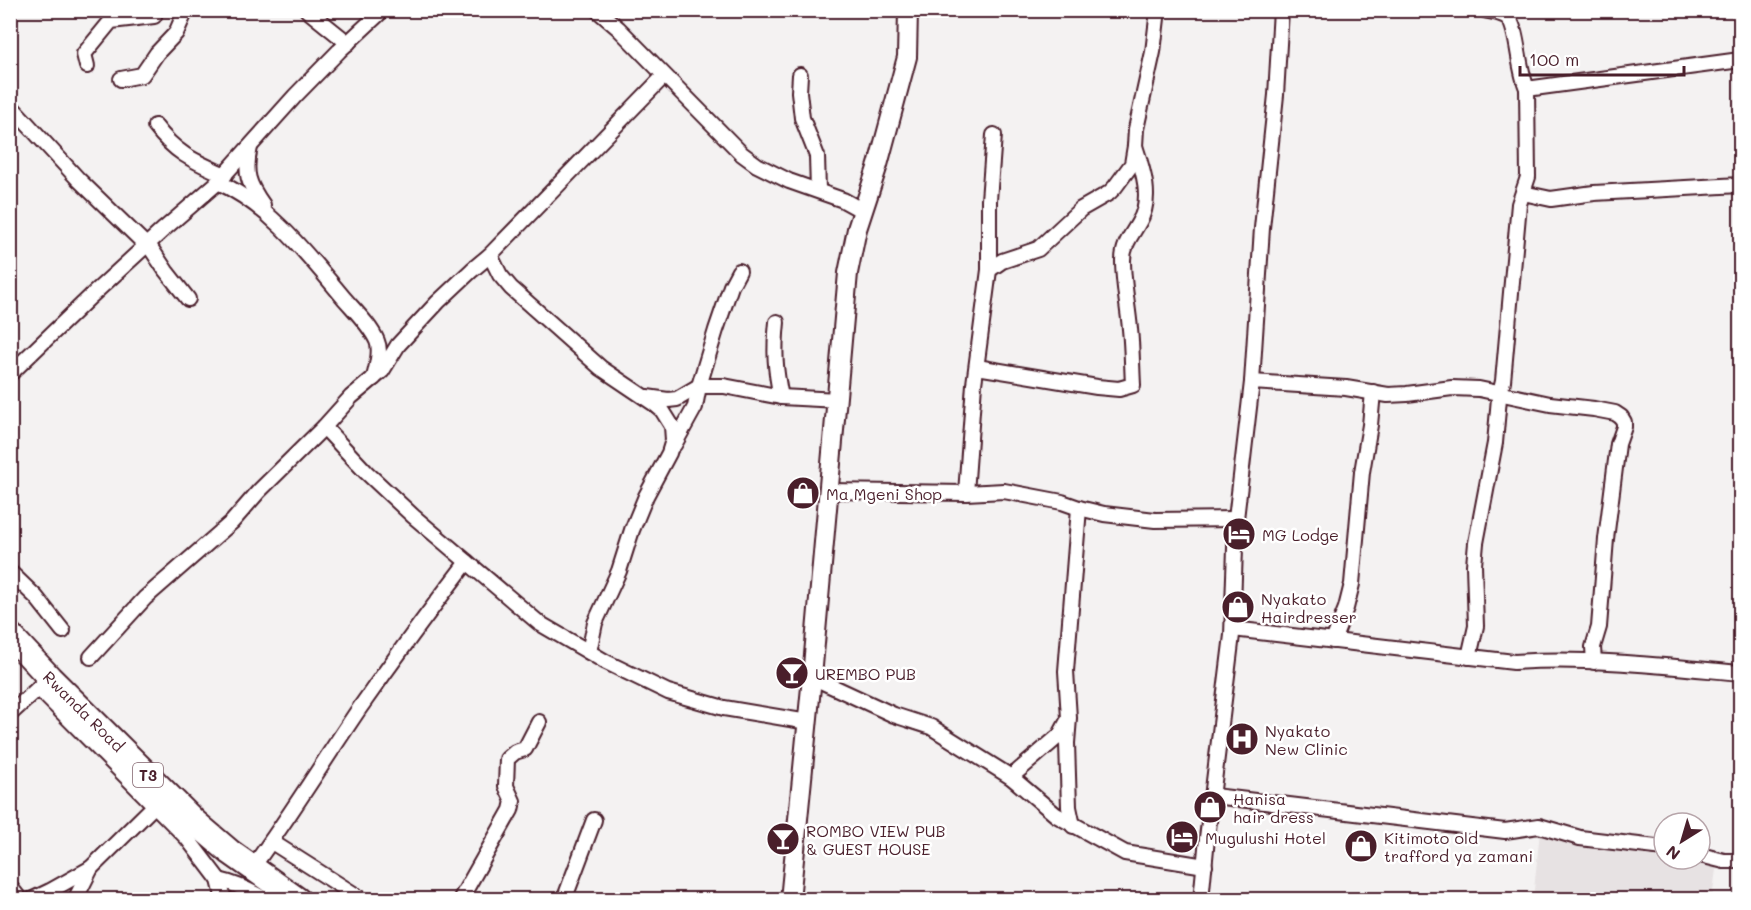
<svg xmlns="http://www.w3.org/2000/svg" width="1751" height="910" font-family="Mali,sans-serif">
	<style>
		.built { fill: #e7e2e3 }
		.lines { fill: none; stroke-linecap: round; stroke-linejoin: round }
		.street-casing { stroke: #4a1f2b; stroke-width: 18 }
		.secondary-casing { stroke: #4a1f2b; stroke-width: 22 }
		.highway-casing { stroke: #4a1f2b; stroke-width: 28 }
		.street { stroke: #fff; stroke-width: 14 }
		.secondary { stroke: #fff; stroke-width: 18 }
		.highway { stroke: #fff; stroke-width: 24 }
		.labels { text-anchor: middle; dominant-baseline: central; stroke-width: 5; stroke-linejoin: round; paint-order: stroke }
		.shield { fill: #fff; stroke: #80626b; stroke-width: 1.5 }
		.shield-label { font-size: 15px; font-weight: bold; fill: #4a1f2b }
		.poi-label { font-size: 16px; fill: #4a1f2b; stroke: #fff; text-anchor: start }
		.street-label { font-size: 16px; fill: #4a1f2b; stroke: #fff }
	</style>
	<rect width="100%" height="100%" fill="#f4f2f2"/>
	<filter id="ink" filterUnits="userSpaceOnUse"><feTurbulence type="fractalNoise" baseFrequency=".0167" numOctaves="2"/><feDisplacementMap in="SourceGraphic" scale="12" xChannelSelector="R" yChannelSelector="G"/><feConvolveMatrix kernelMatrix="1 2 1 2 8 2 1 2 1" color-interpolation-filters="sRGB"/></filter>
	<g filter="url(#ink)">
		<path class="built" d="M 1540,831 L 1664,853 L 1664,859 L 1697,859 L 1717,862 L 1712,899 L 1533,900 Z"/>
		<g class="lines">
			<defs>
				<g id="street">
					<path d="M 307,10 L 348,43"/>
					<path d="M 597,10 L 618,28 L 742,154 L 757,165 L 789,181 L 843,200 L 863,211"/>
					<path d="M 1485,10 C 1492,12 1503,13 1508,18 C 1518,28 1518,70 1527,88 L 1534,88 L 1740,60"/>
					<path d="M 87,66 L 84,54 L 111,21 L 154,16 L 156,10"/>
					<path d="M 800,75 L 799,92 L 802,118 L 817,156 L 818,190"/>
					<path d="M 121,79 L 142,75 L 157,53 L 176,33 L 186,10"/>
					<path d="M 10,105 L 78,179 L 146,245"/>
					<path d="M 155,126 C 176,154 194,161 225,175"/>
					<path d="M 250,147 C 244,173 248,184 263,205"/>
					<path d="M 218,182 C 270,206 307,254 343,297 C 355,311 370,325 377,341 C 382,352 376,367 374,378"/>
					<path d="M 1523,193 L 1551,199 L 1594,193 L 1740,185"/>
					<path d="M 148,244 L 166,271 L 188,299"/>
					<path d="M 490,255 L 500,275 L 511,288 L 601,368 L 656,405 L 662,410 L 672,426 L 673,440 L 669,453 L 646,496 L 632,530 L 619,571 L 595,623 L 589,652"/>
					<path d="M 989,270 L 1002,261 L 1038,249 L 1081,209 L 1109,193 L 1115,187 L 1132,164 L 1135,146 L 1136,129 L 1153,52 L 1158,10"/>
					<path d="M 777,322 C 774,351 775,369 781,397"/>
					<path d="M 977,367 L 1097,387 L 1119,389 L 1133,385 C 1132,367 1132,348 1130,329 C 1128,306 1123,283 1123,260 C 1123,244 1132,235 1139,222 C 1153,199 1143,170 1135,146"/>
					<path d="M 10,374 L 91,296 L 164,229 L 216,184 L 295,96 L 339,51 L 383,10"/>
					<path d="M 1252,382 L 1346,388 L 1388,395 L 1407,394 L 1452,388 L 1479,389 L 1550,404 L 1594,409 L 1615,413 L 1621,417 L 1624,422 L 1624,427 L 1618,444 L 1606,539 L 1599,627 L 1593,647 L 1594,662"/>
					<path d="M 647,397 L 668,400 L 677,399 L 699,386 L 724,386 L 781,397 L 838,400"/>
					<path d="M 324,427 L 366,472 L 413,516 L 539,623 L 606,662 L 668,692 L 724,708 L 808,722"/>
					<path d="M 674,445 L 695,407 L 699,386 L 716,330 L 731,286 L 739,271"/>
					<path d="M 829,491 L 966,493 L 1004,491 L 1062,502 L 1079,508 L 1104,514 L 1155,520 L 1236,519"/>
					<path d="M 966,493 L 974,384 L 989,270 L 989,200 L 994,135"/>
					<path d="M 10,572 L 36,597 L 63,631"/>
					<path d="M 1233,629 L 1514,662 C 1589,657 1665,666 1740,673"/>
					<path d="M 1333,641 L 1346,608 L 1352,584 L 1362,472 L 1370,425 L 1373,392"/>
					<path d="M 91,657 L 145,598 L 232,522 L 259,491 L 324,427 L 351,397 L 382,371 L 398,345 L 438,302 L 472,270 L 490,255 L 664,76"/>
					<path d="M 1469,657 L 1476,626 L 1474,565 L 1476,543 L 1495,443 L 1499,398 L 1503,381 L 1519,204 L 1528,177 L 1527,88"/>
					<path d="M 812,677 L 894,715 L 931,727 L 1011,777 L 1056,815 L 1125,853 L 1205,866"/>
					<path d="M 38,688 L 187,838 L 219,880 L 224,900"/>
					<path d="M 10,714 L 44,683"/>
					<path d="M 1011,777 L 1060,735 L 1067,722"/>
					<path d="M 1214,796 L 1505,831 L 1539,826 L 1580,838 L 1664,848"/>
					<path d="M 1073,826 L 1069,807 L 1067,743 L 1069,718 L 1066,671 L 1079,508"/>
					<path d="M 272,840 L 275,844 L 363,900"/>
					<path d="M 1700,855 L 1724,861 L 1740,861"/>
					<path d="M 252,868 C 290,816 323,762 359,709 C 394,659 430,610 467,562"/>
					<path d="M 219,880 C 237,884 251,891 266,900"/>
					<path d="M 31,900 L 50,891 L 91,868"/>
					<path d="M 75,900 L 91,868 L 154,806"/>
					<path d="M 460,900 L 511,810 L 513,801 L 506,786 L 507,759 L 515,752 L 525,749 L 539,722"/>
					<path d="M 564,900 L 594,820"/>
					<path d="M 1201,900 L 1207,838 L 1232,635 L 1236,519 L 1252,382 L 1262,228 L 1276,95 L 1281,10"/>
				</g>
				<g id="secondary">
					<path d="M 10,890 L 18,900"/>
					<path d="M 790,900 L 812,677 L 848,273 L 857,229 L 878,165 L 907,57 L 908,10"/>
				</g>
				<path id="highway" d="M 10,635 L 50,678 L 196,823 L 230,852 L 298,900"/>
			</defs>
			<use href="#street" class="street-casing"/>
			<use href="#secondary" class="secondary-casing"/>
			<use href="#highway" class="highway-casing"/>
			<use href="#street" class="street"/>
			<use href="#secondary" class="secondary"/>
			<use href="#highway" class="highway"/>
		</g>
	</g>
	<defs>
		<symbol id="shop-disc" viewBox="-11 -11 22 22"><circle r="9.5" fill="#4a1f2b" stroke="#fff"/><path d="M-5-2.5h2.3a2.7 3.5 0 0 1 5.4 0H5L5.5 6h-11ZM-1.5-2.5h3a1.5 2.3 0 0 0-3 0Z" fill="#fff"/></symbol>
		<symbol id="hotel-disc" viewBox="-11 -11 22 22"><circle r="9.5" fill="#4a1f2b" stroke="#fff"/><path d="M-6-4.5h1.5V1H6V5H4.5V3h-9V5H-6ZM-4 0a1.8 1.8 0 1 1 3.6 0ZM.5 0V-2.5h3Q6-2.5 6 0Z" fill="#fff"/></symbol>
		<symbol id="bar-disc" viewBox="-11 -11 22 22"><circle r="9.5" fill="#4a1f2b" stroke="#fff"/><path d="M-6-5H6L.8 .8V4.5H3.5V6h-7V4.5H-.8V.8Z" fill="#fff"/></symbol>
		<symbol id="hospital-disc" viewBox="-11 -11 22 22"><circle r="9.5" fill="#4a1f2b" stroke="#fff"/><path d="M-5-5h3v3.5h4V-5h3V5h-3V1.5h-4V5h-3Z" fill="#fff"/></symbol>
	</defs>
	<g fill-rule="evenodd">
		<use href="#shop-disc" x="784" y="474" width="38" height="38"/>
		<use href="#hotel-disc" x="1220" y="515" width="38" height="38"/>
		<use href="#shop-disc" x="1219" y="588" width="38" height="38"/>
		<use href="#bar-disc" x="773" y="654" width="38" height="38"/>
		<use href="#hospital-disc" x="1223" y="720" width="38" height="38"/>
		<use href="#shop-disc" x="1191" y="788" width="38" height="38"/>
		<use href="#hotel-disc" x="1163" y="818" width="38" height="38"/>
		<use href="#bar-disc" x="764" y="820" width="38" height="38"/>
		<use href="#shop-disc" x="1342" y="827" width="38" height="38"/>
	</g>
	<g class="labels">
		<rect class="shield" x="133" y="763" width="30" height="24" rx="4.5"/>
		<g class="shield-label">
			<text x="148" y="775">T3</text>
		</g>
		<g class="poi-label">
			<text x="826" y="493">Ma Mgeni Shop</text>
			<text x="1262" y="534">MG Lodge</text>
			<text x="1261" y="598">Nyakato<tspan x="1261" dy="18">Hairdresser</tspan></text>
			<text x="815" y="673">UREMBO PUB</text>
			<text x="1265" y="730">Nyakato<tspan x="1265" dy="18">New Clinic</tspan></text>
			<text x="1233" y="798">Hanisa<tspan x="1233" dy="18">hair dress</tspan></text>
			<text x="806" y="830">ROMBO VIEW PUB<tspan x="806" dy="18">&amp; GUEST HOUSE</tspan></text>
			<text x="1205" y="837">Mugulushi Hotel</text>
			<text x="1384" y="837">Kitimoto old<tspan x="1384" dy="18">trafford ya zamani</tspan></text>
		</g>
		<g class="street-label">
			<text transform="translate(84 711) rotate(45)">Rwanda Road</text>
		</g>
	</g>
	<rect width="1751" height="910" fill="none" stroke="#fff" stroke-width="36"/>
	<rect x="18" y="18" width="1715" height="874" fill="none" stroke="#4a1f2b" stroke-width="2" filter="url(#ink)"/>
	<g transform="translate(1682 841) rotate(217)"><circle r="28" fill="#ffffff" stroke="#b7a5aa" stroke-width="1.5"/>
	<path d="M0-4.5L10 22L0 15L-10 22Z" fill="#4a1f2b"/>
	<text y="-9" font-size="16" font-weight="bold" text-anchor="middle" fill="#4a1f2b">N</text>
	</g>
	<path d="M1520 66v9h164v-9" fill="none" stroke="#4a1f2b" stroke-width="3"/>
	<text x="1529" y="66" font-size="18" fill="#4a1f2b" stroke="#ffffff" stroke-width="4.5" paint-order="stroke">100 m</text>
</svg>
